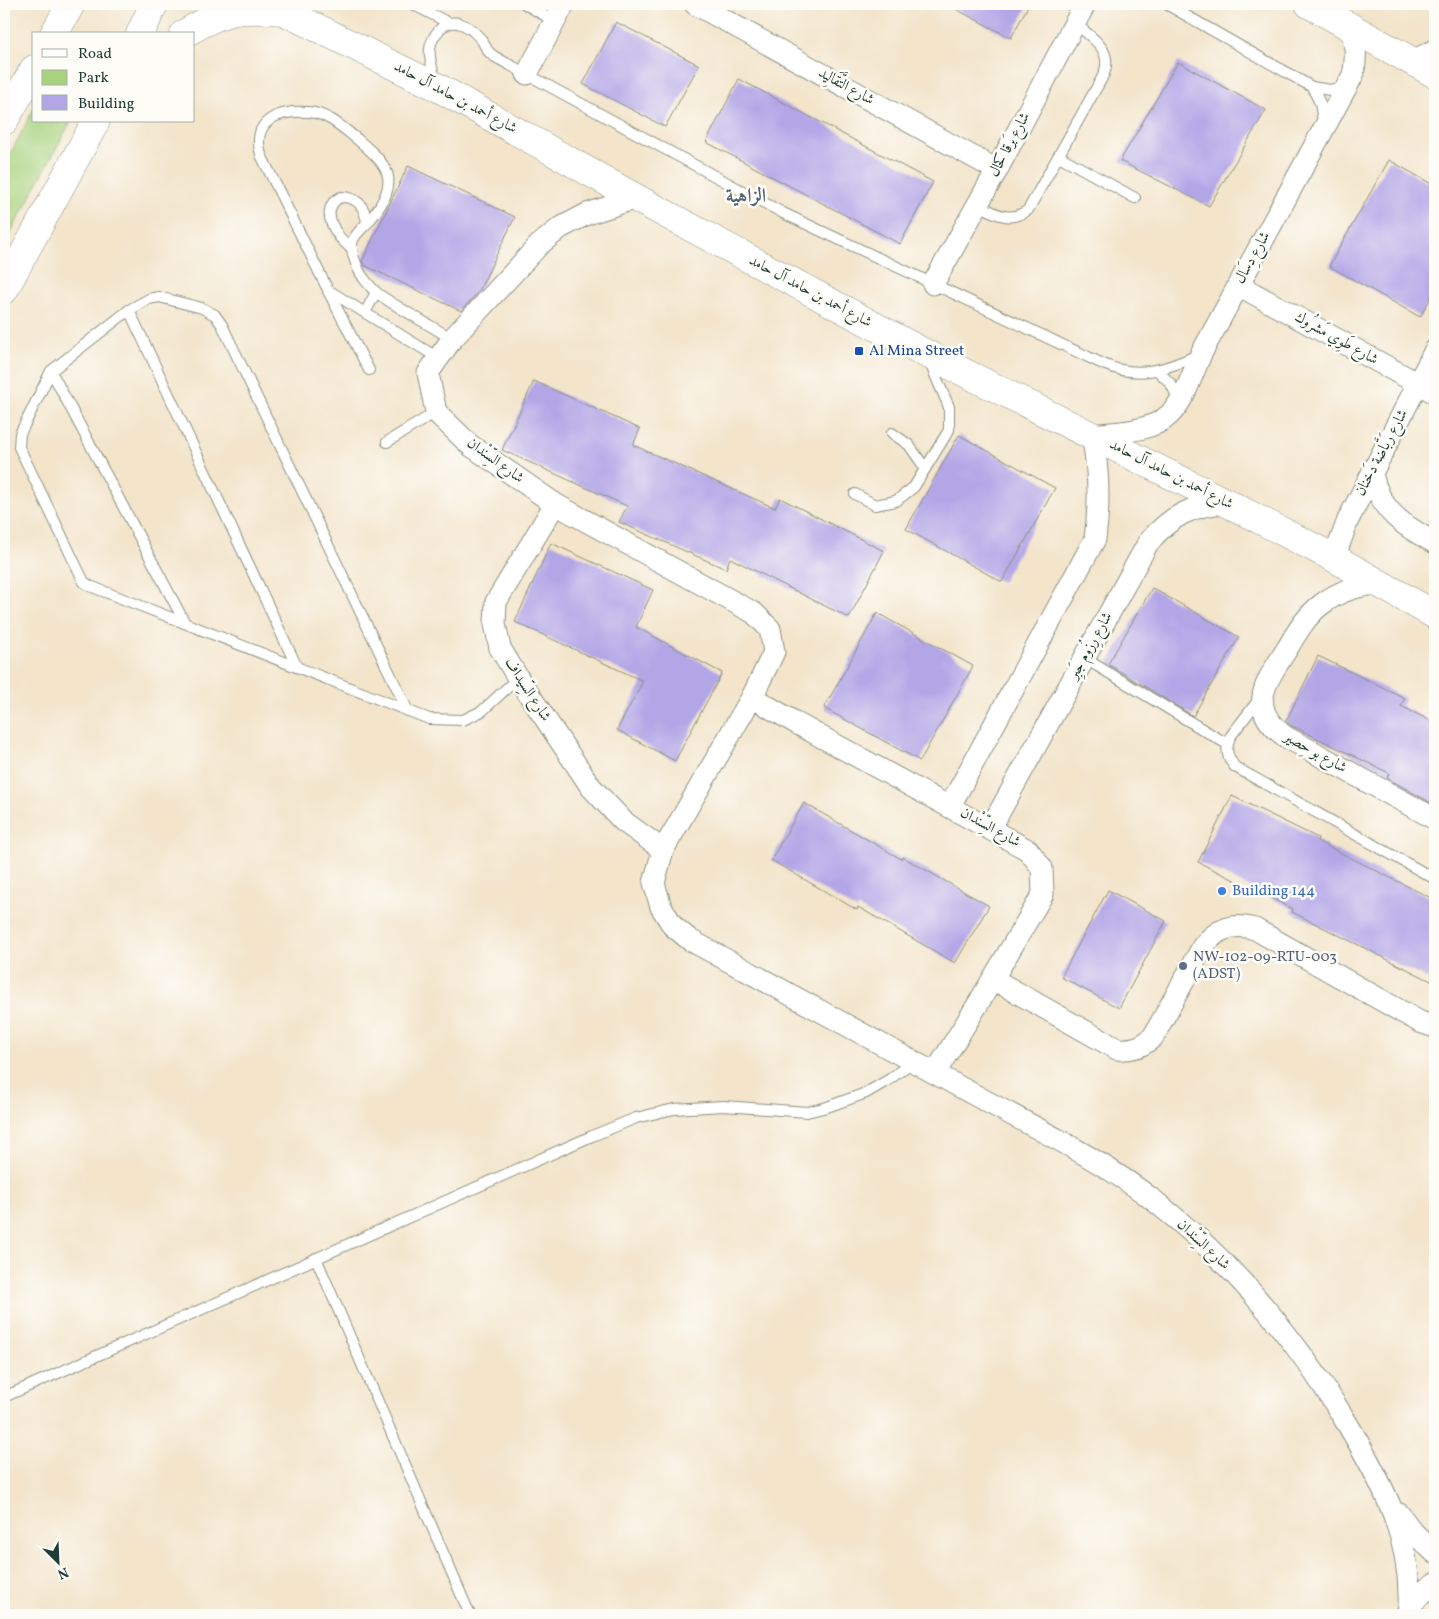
<svg xmlns="http://www.w3.org/2000/svg" width="1439" height="1619" font-family="Vollkorn,Amiri,serif">
	<style>
		.green { fill: #a8d27e; stroke: #648859 }
		.building { fill: #b3a6e7 }
		.lines { fill: none; stroke-linecap: round; stroke-linejoin: round }
		.service-casing { stroke: #89907f; stroke-width: 12 }
		.minor-casing { stroke: #89907f; stroke-width: 23 }
		.secondary-casing { stroke: #89907f; stroke-width: 29 }
		.primary-casing { stroke: #89907f; stroke-width: 29 }
		.service { stroke: #fff; stroke-width: 10 }
		.minor { stroke: #fff; stroke-width: 21 }
		.secondary { stroke: #fff; stroke-width: 28 }
		.primary { stroke: #fff; stroke-width: 28 }
		.transit-dot { fill: #1a4fb4; stroke: #fdfcf7; stroke-width: 2 }
		.shop-dot { fill: #3f7fe0; stroke: #fdfcf7; stroke-width: 2 }
		.service-dot { fill: #5c6f8a; stroke: #fdfcf7; stroke-width: 2 }
		.labels { text-anchor: middle; dominant-baseline: central; stroke-width: 5; stroke-linejoin: round; paint-order: stroke }
		.street-label { font-size: 15px; fill: #1f3d34; stroke: #fdfcf7 }
		.transit-label { font-size: 15px; fill: #164399; stroke: #fdfcf7; text-anchor: start }
		.shop-label { font-size: 15px; fill: #366cbe; stroke: #fdfcf7; text-anchor: start }
		.service-label { font-size: 15px; fill: #4e5e75; stroke: #fdfcf7; text-anchor: start }
		.district-label { font-size: 20px; font-weight: bold; fill: #536273; stroke: #fdfcf7 }
	</style>
	<rect width="100%" height="100%" fill="#fdfcf7"/>
	<filter id="ink" filterUnits="userSpaceOnUse"><feTurbulence type="fractalNoise" baseFrequency=".02" numOctaves="2"/><feDisplacementMap in="SourceGraphic" scale="10" xChannelSelector="R" yChannelSelector="G"/><feConvolveMatrix kernelMatrix="1 2 1 2 8 2 1 2 1" color-interpolation-filters="sRGB"/></filter>
	<filter id="wash" filterUnits="userSpaceOnUse"><feTurbulence type="fractalNoise" baseFrequency=".0096" numOctaves="4" result="noise"/><feDisplacementMap in="SourceGraphic" scale="20" xChannelSelector="R" yChannelSelector="G"/><feGaussianBlur stdDeviation="1.12" result="paint"/><feColorMatrix in="noise" values="0 0 0 0 0 0 0 0 0 0 0 0 0 0 0 0 0 1.4 0 .05"/><feComposite in="paint" operator="in"/></filter>
	<g filter="url(#wash)">
		<rect width="100%" height="100%" fill="#f3e4ca"/>
		<path class="green" d="M 34,108 L 34,121 L 71,121 L 4,245 L 4,166 Z"/>
		<g id="blocks">
			<g class="building">
				<path d="M 946,4 L 1029,4 L 1011,38 Z"/>
				<path d="M 616,22 L 699,65 L 665,127 L 583,84 Z"/>
				<path d="M 1178,62 L 1266,110 L 1209,206 L 1120,161 Z"/>
				<path d="M 739,79 L 933,182 L 900,244 L 706,142 Z"/>
				<path d="M 1389,160 L 1435,186 L 1435,290 L 1420,317 L 1329,266 Z"/>
				<path d="M 408,166 L 515,217 L 479,291 L 461,311 L 364,265 L 362,261 Z"/>
				<path d="M 534,381 L 640,429 L 633,445 L 775,508 L 780,498 L 884,551 L 849,618 L 730,558 L 726,569 L 619,522 L 627,506 L 502,450 Z"/>
				<path d="M 959,435 L 1055,488 L 1002,582 L 906,529 Z"/>
				<path d="M 551,543 L 653,590 L 636,627 L 722,673 L 675,761 L 617,730 L 643,681 L 515,622 Z"/>
				<path d="M 1152,588 L 1239,637 L 1193,716 L 1108,664 Z"/>
				<path d="M 877,613 L 973,666 L 920,761 L 824,708 Z"/>
				<path d="M 1318,656 L 1405,698 L 1401,706 L 1435,723 L 1435,805 L 1387,778 L 1389,773 L 1292,726 L 1286,721 Z"/>
				<path d="M 1232,796 L 1318,838 L 1317,841 L 1435,900 L 1435,983 L 1292,912 L 1293,909 L 1198,862 Z"/>
				<path d="M 804,803 L 901,859 L 903,857 L 989,906 L 955,963 L 858,907 L 857,910 L 771,860 Z"/>
				<path d="M 1108,890 L 1166,921 L 1119,1008 L 1061,977 Z"/>
			</g>
		</g>
	</g>
	<g filter="url(#ink)">
		<use href="#blocks" fill-opacity="0" stroke="#89907f" stroke-width="1"/>
		<g class="lines">
			<defs>
				<g id="service">
					<path d="M 412,4 L 449,23"/>
					<path d="M 525,4 L 554,21"/>
					<path d="M 1166,4 L 1312,87 L 1330,90 L 1345,87"/>
					<path d="M 436,83 C 431,62 423,47 440,29 C 453,16 468,25 479,37 C 484,41 485,49 490,53 C 495,58 503,61 510,65 L 783,213 L 1103,364 C 1137,379 1165,370 1198,355"/>
					<path d="M 1312,87 L 1320,103 L 1323,121"/>
					<path d="M 1059,156 L 1135,198"/>
					<path d="M 978,204 C 995,214 1010,223 1028,210 L 1102,78 C 1116,51 1093,38 1074,23"/>
					<path d="M 352,248 C 336,239 317,208 341,197 C 358,197 365,207 367,223"/>
					<path d="M 328,291 L 369,370"/>
					<path d="M 129,310 L 297,667"/>
					<path d="M 365,313 L 376,292"/>
					<path d="M 438,358 L 328,290 L 261,155 C 251,120 279,110 308,112 C 327,113 342,127 357,139 C 392,168 400,182 370,220 C 365,226 356,233 353,240 C 350,248 354,259 357,266 C 360,275 370,287 377,293 C 399,309 429,324 452,339"/>
					<path d="M 1157,370 L 1171,384 L 1179,400"/>
					<path d="M 51,371 L 185,623"/>
					<path d="M 892,433 L 909,445 L 925,468"/>
					<path d="M 387,442 L 436,412"/>
					<path d="M 855,494 L 875,505 L 896,501 L 914,487 L 949,430 L 949,407 L 929,361"/>
					<path d="M 1084,658 L 1227,744"/>
					<path d="M 1260,698 L 1230,737 C 1225,749 1227,757 1235,767 L 1435,879"/>
					<path d="M 408,711 L 222,325 L 215,315 L 202,308 L 159,297 L 149,299 L 129,310 L 51,371 L 20,434 L 19,447 L 84,582 L 90,586 L 429,719 L 463,720 L 482,711 L 518,678"/>
					<path d="M 316,1258 L 470,1615"/>
					<path d="M 4,1397 L 592,1136 L 636,1118 L 674,1109 L 723,1106 L 807,1112 L 827,1107 L 866,1093 L 890,1079 L 913,1061"/>
				</g>
				<g id="minor">
					<path d="M 695,4 L 997,170"/>
					<path d="M 1413,61 L 1435,50"/>
					<path d="M 527,74 L 564,4"/>
					<path d="M 636,198 L 587,214 L 560,228 L 539,245 L 452,339 L 428,373 L 436,412 L 470,445 L 555,504 L 754,613 L 770,629 L 774,652 L 752,697 L 663,850 L 654,883 L 661,907 L 673,926 L 690,940 C 784,991 877,1042 971,1093 C 1035,1128 1100,1158 1157,1203 C 1234,1264 1298,1341 1348,1425 C 1383,1484 1412,1538 1409,1608"/>
					<path d="M 933,284 L 997,170 L 1085,4"/>
					<path d="M 1238,285 L 1435,393"/>
					<path d="M 1372,474 C 1381,513 1403,525 1435,543"/>
					<path d="M 555,504 L 496,602 L 495,624 L 500,648 L 518,678 L 591,787 L 623,821 L 663,850"/>
					<path d="M 1334,558 L 1348,520 L 1435,350"/>
					<path d="M 1379,584 C 1359,585 1339,591 1322,604 C 1306,616 1297,632 1287,649 C 1266,682 1245,708 1286,737 L 1435,819"/>
					<path d="M 752,697 L 796,723 L 1028,850 L 1042,868 L 1043,894 L 978,1004 L 935,1073"/>
					<path d="M 950,806 L 1095,539 C 1100,503 1099,470 1092,435 C 1115,432 1152,432 1169,415 C 1184,402 1193,372 1201,354 L 1353,75 C 1357,57 1356,43 1349,26"/>
					<path d="M 990,829 L 1148,543 C 1170,516 1192,505 1227,503"/>
					<path d="M 993,979 L 1117,1049 C 1132,1050 1142,1047 1153,1037 L 1203,946 C 1218,928 1233,923 1255,929 L 1420,1022 L 1435,1027"/>
					<path d="M 1399,1514 L 1412,1531 L 1435,1553"/>
					<path d="M 1408,1611 C 1415,1598 1423,1591 1435,1583"/>
				</g>
				<g id="secondary">
					<path d="M 269,4 L 437,87 L 636,198 L 925,353 L 1227,503 L 1334,558 L 1435,615"/>
					<path d="M 1309,4 L 1435,74"/>
				</g>
				<g id="primary">
					<path d="M 54,34 L 71,4"/>
					<path d="M 140,34 L 154,4"/>
					<path d="M 184,34 C 223,10 237,7 283,11"/>
					<path d="M 4,121 L 34,69"/>
					<path d="M 4,290 L 96,121"/>
				</g>
			</defs>
			<use href="#service" class="service-casing"/>
			<use href="#minor" class="minor-casing"/>
			<use href="#secondary" class="secondary-casing"/>
			<use href="#primary" class="primary-casing"/>
			<use href="#service" class="service"/>
			<use href="#minor" class="minor"/>
			<use href="#secondary" class="secondary"/>
			<use href="#primary" class="primary"/>
		</g>
	</g>
	<rect class="transit-dot" x="854" y="346" width="10" height="10" rx="2.5"/>
	<circle class="shop-dot" cx="1222" cy="891" r="5"/>
	<circle class="service-dot" cx="1183" cy="966" r="5"/>
	<g class="labels">
		<g class="street-label">
			<text transform="translate(846 87) rotate(29)">شارع التَّقَالِيد</text>
			<text transform="translate(455 98) rotate(28)">شارع أحمد بن حامد آل حامد</text>
			<text transform="translate(1010 145) rotate(-62)">شارع بَرقا كحال</text>
			<text transform="translate(1253 258) rotate(-61)">شارع دِسَال</text>
			<text transform="translate(810 292) rotate(28)">شارع أحمد بن حامد آل حامد</text>
			<text transform="translate(1336 339) rotate(29)">شارع طَوِي مَشرُوك</text>
			<text transform="translate(1382 453) rotate(-62)">شارع رَبَّاضة دَخنان</text>
			<text transform="translate(495 461) rotate(36)">شارع السِّنْدان</text>
			<text transform="translate(1171 475) rotate(27)">شارع أحمد بن حامد آل حامد</text>
			<text transform="translate(1091 646) rotate(-61)">شارع رِزُوم جَبِر</text>
			<text transform="translate(527 690) rotate(57)">شارع السِّيداف</text>
			<text transform="translate(1315 753) rotate(29)">شارع بو حِصير</text>
			<text transform="translate(990 828) rotate(29)">شارع السِّنْدان</text>
			<text transform="translate(1203 1245) rotate(43)">شارع السِّنْدان</text>
		</g>
		<g class="transit-label">
			<text x="869" y="351">Al Mina Street</text>
		</g>
		<g class="shop-label">
			<text x="1232" y="891">Building 144</text>
		</g>
		<g class="service-label">
			<text x="1193" y="957">NW-102-09-RTU-003<tspan x="1193" dy="17">(ADST)</tspan></text>
		</g>
		<g class="district-label">
			<text x="746" y="197">الزاهية</text>
		</g>
	</g>
	<rect width="1439" height="1619" fill="none" stroke="#fdfcf7" stroke-width="20"/>
	<rect x="32" y="32" width="162" height="90" fill="#fdfcf7" stroke="#a4b0a9"/>
	<rect x="42" y="49" width="25" height="8" fill="#ffffff" stroke="#a4b0a9"/>
	<text x="78" y="58" font-size="15" fill="#1f3d34">Road</text>
	<rect x="42" y="70" width="25" height="15" fill="#a8d27e" stroke="#a4b0a9"/>
	<text x="78" y="82" font-size="15" fill="#1f3d34">Park</text>
	<rect x="42" y="95" width="25" height="15" fill="#b3a6e7" stroke="#a4b0a9"/>
	<text x="78" y="108" font-size="15" fill="#1f3d34">Building</text>
	<g transform="translate(58 1562) rotate(156)" stroke="#fdfcf7" stroke-width="4" paint-order="stroke">
	<path d="M0-4L9 19L0 12L-9 19Z" fill="#1f3d34"/>
	<text y="-8" font-size="14" font-weight="bold" text-anchor="middle" fill="#1f3d34">N</text>
	</g>
</svg>
